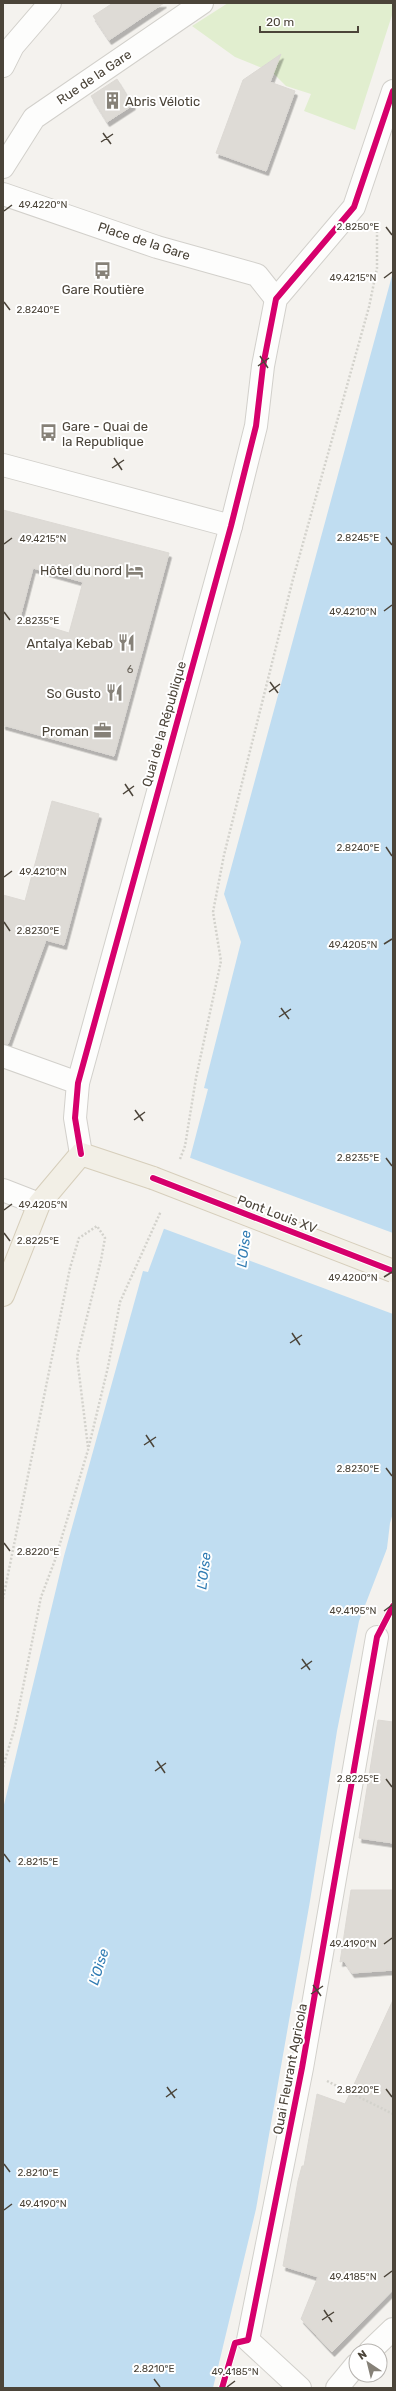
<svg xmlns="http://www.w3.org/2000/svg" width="396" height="2391" font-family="Rubik,sans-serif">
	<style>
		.green { fill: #e1eecf }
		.water { fill: #c0ddf1 }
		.pier { fill: #f4f2ee }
		.building { fill: #dedbd6; stroke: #dcd9d4; fill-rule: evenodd; filter: url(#shadow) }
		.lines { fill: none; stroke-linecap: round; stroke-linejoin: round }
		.minor-casing { stroke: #d2d0cb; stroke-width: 24 }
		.major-casing { stroke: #d6cebb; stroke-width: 24 }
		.path { stroke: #d3d2cc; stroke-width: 2.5; stroke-dasharray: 2 2; stroke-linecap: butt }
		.minor { stroke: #fdfdfc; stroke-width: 22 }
		.major { stroke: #f2efe6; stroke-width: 22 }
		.major-bridge-casing { stroke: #d6cebb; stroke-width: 24; stroke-linecap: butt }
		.major-bridge { stroke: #f2efe6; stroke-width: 22 }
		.cycleway-casing { stroke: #fff; stroke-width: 8 }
		.cycleway { stroke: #d6006c; stroke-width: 6 }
		.ticks { fill: none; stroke: #4b4439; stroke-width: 1.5 }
		.labels { text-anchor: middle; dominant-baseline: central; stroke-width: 4; stroke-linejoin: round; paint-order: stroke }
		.number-label { font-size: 11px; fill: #706a61 }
		.street-label { font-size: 13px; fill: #4b4439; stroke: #fff }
		.poi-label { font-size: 13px; fill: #4b4439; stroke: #fff; text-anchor: end }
		.water-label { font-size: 14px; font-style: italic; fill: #2e7ab2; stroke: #fff }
		.ticks-label { font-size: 10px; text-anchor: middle; fill: #4b4439; stroke: #fff; stroke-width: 4; stroke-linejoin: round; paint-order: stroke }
	</style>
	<defs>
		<filter id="shadow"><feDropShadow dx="2.5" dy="4.5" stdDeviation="0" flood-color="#0004"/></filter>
	</defs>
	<rect width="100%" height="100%" fill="#f4f2ee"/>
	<path class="green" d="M 228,3 L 393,3 L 393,12 L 355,130 L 304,111 L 311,94 L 286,86 L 272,72 L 235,57 L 192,26 Z"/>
	<path class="water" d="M 393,272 L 393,1533 L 359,1621 L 337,1731 L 310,1901 L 256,2209 L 213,2388 L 3,2388 L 3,1809 L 64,1556 L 143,1271 L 148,1272 L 190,1158 L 208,1089 L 204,1088 L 241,942 L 224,894 Z"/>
	<g class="pier">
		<path d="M 188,1157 L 393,1233 L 393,1314 L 162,1228 Z"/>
		<path d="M 393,1513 L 393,1539 L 386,1557 L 390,1523 Z"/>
	</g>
	<g class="building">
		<path d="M 113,3 L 164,3 L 109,40 L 93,16 Z"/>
		<path d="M 281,54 L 270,82 L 295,91 L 266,171 L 216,153 L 243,80 Z"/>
		<path d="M 117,79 L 133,105 L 107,122 L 91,96 Z"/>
		<path d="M 3,510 L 169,553 L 114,756 L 3,725 ZM 33,568 L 83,582 L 69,633 L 20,618 Z"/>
		<path d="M 52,801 L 99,814 L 64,945 L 46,940 L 8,1044 L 3,1044 L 3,895 L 25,901 Z"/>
		<path d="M 378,1720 L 393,1722 L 393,1843 L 359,1838 Z"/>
		<path d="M 351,1890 L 393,1890 L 393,1970 L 352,1973 L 344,1961 L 340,1962 Z"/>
		<path d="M 393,2000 L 393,2290 L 332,2352 L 301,2319 L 318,2277 L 283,2266 L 298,2181 L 302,2166 L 304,2166 L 317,2094 L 345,2104 Z"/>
	</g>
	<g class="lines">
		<defs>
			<g id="minor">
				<path d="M 3,66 L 13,46 L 50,3"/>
				<path d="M 3,167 L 34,118 L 202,3"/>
				<path d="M 3,194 L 157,247 L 257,275 L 276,299"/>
				<path d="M 3,465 L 231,526"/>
				<path d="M 3,1056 L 78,1083"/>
				<path d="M 81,1154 L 75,1118 L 78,1083 L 231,526 L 256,426 L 263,366 L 276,299 L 354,207 L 393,91"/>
				<path d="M 3,1190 L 39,1204"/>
				<path d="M 370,2351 L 393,2329"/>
				<path d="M 300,2388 L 248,2340 L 302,2068 L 377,1637"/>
				<path d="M 337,2388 L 356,2365"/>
			</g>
			<path id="major" d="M 3,1295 L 39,1204 L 81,1154 L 153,1178"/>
		</defs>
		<use href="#minor" class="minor-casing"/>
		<use href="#major" class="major-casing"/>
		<g class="path">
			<path d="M 180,1159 L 185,1146 L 196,1078 L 221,961 L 213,912 L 224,855 L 293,579 L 369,307 L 377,268 L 377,225"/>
			<path d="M 3,1599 L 70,1268 L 79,1238 L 97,1226 L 105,1238 L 101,1260 L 77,1357 L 88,1447"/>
			<path d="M 3,1767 L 15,1727 L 41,1597 L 55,1560 L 88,1450 L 108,1367 L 120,1302 L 161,1211"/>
			<path d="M 327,2081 L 393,2114"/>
		</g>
		<use href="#minor" class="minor"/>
		<use href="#major" class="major"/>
		<defs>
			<path id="major-bridge" d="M 153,1178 L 393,1271"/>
		</defs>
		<use href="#major-bridge" class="major-bridge-casing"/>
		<use href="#major-bridge" class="major-bridge"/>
		<defs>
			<g id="cycleway">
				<path d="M 81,1154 L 75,1118 L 78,1083 L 231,526 L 256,426 L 263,366 L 276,299 L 354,207 L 393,91"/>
				<path d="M 153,1178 L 393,1271"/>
				<path d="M 222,2388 L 235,2343 L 248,2340 L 302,2068 L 377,1637 L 393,1606"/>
			</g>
		</defs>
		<use href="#cycleway" class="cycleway-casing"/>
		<use href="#cycleway" class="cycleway"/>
	</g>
	<path class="ticks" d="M 103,133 L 111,144M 101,142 L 113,134M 4,211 L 12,205M 386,227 L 392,235M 384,278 L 392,272M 4,302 L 10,310M 260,356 L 268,368M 258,366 L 269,358M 114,458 L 122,470M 112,468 L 124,460M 386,537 L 392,545M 4,544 L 12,538M 384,611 L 392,605M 4,612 L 10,620M 270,682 L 278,693M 269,692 L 280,684M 125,784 L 133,796M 123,794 L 134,786M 386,847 L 392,856M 4,877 L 12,871M 4,922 L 10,931M 384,944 L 392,939M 281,1008 L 289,1019M 279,1017 L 291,1009M 135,1110 L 143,1121M 134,1120 L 145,1112M 386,1158 L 392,1166M 4,1210 L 12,1204M 4,1233 L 10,1241M 384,1277 L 392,1272M 292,1333 L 300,1345M 290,1343 L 302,1335M 146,1435 L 154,1447M 144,1445 L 156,1437M 386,1468 L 392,1476M 4,1543 L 10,1551M 384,1611 L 392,1605M 302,1659 L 310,1670M 301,1669 L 312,1661M 157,1761 L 165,1773M 155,1771 L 166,1763M 386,1779 L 392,1787M 4,1854 L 10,1862M 384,1944 L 392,1938M 313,1985 L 321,1996M 311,1994 L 323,1986M 167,2087 L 175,2098M 386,2089 L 392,2097M 166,2097 L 177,2089M 4,2164 L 10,2172M 4,2210 L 12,2204M 384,2277 L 392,2271M 324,2310 L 332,2322M 322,2320 L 334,2312M 154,2379 L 160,2387M 227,2387 L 235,2381"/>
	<defs>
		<symbol id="building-bare" viewBox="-9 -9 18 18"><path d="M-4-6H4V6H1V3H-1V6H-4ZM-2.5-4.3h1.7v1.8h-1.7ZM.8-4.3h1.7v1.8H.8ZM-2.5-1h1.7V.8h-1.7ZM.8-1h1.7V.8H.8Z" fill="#868178" stroke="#fff" stroke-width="2.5" paint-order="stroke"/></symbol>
		<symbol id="bus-bare" viewBox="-9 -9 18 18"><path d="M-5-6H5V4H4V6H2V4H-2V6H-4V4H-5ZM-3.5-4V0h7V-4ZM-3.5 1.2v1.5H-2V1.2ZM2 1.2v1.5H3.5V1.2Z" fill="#868178" stroke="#fff" stroke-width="2.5" paint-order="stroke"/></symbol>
		<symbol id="hotel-bare" viewBox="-9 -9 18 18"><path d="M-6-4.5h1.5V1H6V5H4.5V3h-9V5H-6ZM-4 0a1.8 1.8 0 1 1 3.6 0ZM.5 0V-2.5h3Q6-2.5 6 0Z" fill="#868178" stroke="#fff" stroke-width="2.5" paint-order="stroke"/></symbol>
		<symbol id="restaurant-bare" viewBox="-9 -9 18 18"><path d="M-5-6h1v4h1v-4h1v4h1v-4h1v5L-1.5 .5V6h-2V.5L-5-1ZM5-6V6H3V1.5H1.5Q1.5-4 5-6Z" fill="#868178" stroke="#fff" stroke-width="2.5" paint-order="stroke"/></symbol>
		<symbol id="office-bare" viewBox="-9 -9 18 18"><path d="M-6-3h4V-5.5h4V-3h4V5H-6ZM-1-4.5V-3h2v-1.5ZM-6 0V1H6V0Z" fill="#868178" stroke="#fff" stroke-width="2.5" paint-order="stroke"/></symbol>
	</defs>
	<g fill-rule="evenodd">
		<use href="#building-bare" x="100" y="88" width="25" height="25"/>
		<use href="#bus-bare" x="90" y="258" width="25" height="25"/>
		<use href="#bus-bare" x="36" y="420" width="25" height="25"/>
		<use href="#hotel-bare" x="122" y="558" width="25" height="25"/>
		<use href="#restaurant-bare" x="114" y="630" width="25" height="25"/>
		<use href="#restaurant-bare" x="102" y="680" width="25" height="25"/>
		<use href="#office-bare" x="90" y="718" width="25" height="25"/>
	</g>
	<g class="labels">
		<g class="number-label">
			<text x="130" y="669">6</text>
		</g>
		<g class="street-label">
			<text transform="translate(94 77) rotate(-34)">Rue de la Gare</text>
			<text transform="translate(144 241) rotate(18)">Place de la Gare</text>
			<text transform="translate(164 724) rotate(-74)">Quai de la République</text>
			<text transform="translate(277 1214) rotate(21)">Pont Louis XV</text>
			<text transform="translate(290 2069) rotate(-79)">Quai Fleurant Agricola</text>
		</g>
		<g class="poi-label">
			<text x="125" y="101" text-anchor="start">Abris Vélotic</text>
			<text x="103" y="289" text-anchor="middle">Gare Routière</text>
			<text x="62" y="426" text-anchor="start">Gare - Quai de<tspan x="62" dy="15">la Republique</tspan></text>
			<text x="122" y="570">Hôtel du nord</text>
			<text x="113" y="643">Antalya Kebab</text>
			<text x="101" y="693">So Gusto</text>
			<text x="89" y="731">Proman</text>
		</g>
		<g class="water-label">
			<text transform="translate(244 1249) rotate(-83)">L'Oise</text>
			<text transform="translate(204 1571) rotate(-83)">L'Oise</text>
			<text transform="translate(99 1967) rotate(-73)">L'Oise</text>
		</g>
	</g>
	<g class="ticks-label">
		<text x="43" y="208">49.4220°N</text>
		<text x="358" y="230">2.8250°E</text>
		<text x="353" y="281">49.4215°N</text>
		<text x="38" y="313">2.8240°E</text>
		<text x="358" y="541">2.8245°E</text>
		<text x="43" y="542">49.4215°N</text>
		<text x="353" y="615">49.4210°N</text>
		<text x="38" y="624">2.8235°E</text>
		<text x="358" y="851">2.8240°E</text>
		<text x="43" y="875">49.4210°N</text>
		<text x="38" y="934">2.8230°E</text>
		<text x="353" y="948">49.4205°N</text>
		<text x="358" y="1161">2.8235°E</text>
		<text x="43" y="1208">49.4205°N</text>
		<text x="38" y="1244">2.8225°E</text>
		<text x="353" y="1281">49.4200°N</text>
		<text x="358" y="1472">2.8230°E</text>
		<text x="38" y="1555">2.8220°E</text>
		<text x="353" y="1614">49.4195°N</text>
		<text x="358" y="1782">2.8225°E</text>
		<text x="38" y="1865">2.8215°E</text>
		<text x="353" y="1947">49.4190°N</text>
		<text x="358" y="2093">2.8220°E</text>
		<text x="38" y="2176">2.8210°E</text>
		<text x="43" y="2207">49.4190°N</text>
		<text x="353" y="2280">49.4185°N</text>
		<text x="154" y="2372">2.8210°E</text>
		<text x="235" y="2375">49.4185°N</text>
	</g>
	<rect width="396" height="2391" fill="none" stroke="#4b4439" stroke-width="8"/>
	<g transform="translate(368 2363) rotate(325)"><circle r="19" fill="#ffffff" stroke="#b7b4b0"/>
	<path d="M0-3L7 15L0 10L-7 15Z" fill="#868178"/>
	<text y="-6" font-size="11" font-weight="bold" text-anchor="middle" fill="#4b4439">N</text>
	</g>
	<path d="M260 26v6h98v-6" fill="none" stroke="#4b4439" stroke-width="2"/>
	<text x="266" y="26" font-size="12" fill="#4b4439" stroke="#ffffff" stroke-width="3" paint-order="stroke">20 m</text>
</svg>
